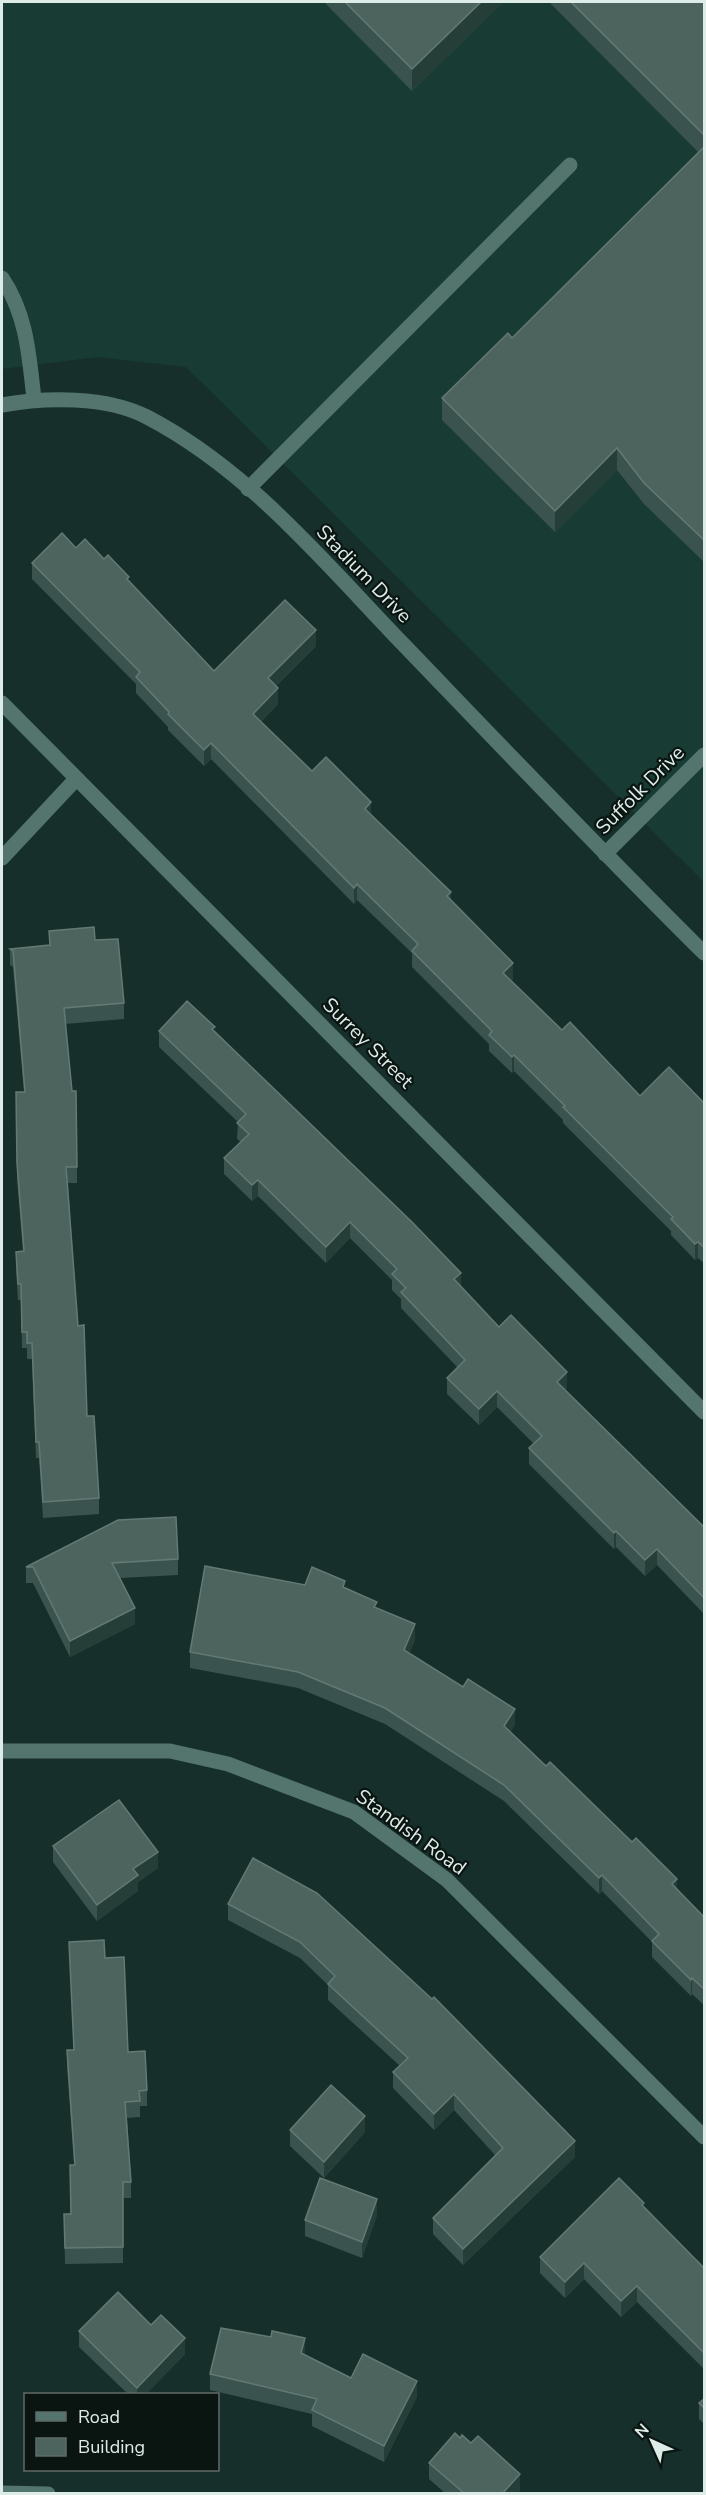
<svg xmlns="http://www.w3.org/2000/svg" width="706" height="2495" font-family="'Nunito Sans',sans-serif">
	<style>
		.built { fill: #183b34 }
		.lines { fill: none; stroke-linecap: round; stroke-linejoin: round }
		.minor { stroke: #53756d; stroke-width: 15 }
		.wall { fill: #3b534e }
		.shaded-wall { fill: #253e38 }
		.building { fill: #4d645e; stroke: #647974; stroke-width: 1.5 }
		.labels { text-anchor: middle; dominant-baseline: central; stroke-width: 4.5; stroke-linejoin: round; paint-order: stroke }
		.street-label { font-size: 20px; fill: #deece8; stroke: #0a1512 }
	</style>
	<rect width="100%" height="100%" fill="#162f2a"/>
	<path class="built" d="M 2,2 L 704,2 L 704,882 L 186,367 L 98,357 L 2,369 Z"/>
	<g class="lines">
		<g class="minor">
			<path d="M 2,278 C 27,315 29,356 34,399"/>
			<path d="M 2,405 C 46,397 106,396 147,417 C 249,470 325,563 403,644 C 503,748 602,852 704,953"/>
			<path d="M 248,489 L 570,165"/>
			<path d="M 2,703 L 704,1412"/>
			<path d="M 605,854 L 704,755"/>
			<path d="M 2,858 L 76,779"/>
			<path d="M 2,1751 L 170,1751 L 228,1764 L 354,1812 L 447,1880 L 704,2137"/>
			<path d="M 2,2493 L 48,2494"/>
		</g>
	</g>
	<g class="wall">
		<path d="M 324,2 L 503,2 L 412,91 Z"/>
		<path d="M 549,2 L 705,2 L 705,563 L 644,504 L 617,470 L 555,532 L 442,420 L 442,398 L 512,338 L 698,152 Z"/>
		<path d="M 76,548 L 104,559 L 129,582 L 214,671 L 316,646 L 276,686 L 278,704 L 261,722 L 312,771 L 371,815 L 451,900 L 513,979 L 511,981 L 562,1030 L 640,1096 L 705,1104 L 705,1264 L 698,1258 L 695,1260 L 671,1235 L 671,1231 L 563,1123 L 563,1120 L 514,1071 L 512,1073 L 489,1051 L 489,1044 L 412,967 L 412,953 L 357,900 L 354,904 L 211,759 L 204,766 L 168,730 L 168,727 L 136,693 L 136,684 L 32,579 L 32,563 Z"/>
		<path d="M 49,931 L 95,940 L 124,1003 L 124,1019 L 65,1024 L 77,1167 L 77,1183 L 68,1183 L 78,1326 L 87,1416 L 99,1498 L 99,1514 L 43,1518 L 39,1458 L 36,1458 L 32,1359 L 27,1359 L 27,1348 L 22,1348 L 21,1300 L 18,1300 L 16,1268 L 16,1252 L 23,1252 L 17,1179 L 16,1092 L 24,1092 L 13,967 L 10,965 L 10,949 L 49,945 Z"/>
		<path d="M 159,1031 L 215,1032 L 499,1327 L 567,1388 L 565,1390 L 705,1528 L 705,1615 L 657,1565 L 645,1576 L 616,1547 L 614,1549 L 529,1464 L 529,1448 L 534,1444 L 497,1407 L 479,1425 L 447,1394 L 447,1378 L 458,1368 L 401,1308 L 401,1299 L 392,1290 L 392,1280 L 350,1238 L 326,1263 L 258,1196 L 252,1201 L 224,1174 L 224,1158 L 241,1142 L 237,1139 L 238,1122 L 159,1047 Z"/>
		<path d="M 178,1559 L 178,1575 L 120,1578 L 135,1624 L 70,1657 L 33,1583 L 26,1583 L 26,1567 Z"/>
		<path d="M 305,1585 L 345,1588 L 377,1608 L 415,1640 L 409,1653 L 515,1725 L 510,1732 L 677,1889 L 705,1918 L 705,2006 L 692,1994 L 691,1996 L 652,1957 L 652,1942 L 602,1891 L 599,1894 L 504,1801 L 385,1724 L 298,1688 L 190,1668 L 190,1652 Z"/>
		<path d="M 53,1846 L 158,1868 L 138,1882 L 138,1891 L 97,1921 L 53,1862 Z"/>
		<path d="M 253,1858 L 575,2157 L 463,2265 L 433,2234 L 433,2218 L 495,2155 L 454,2110 L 434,2130 L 393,2088 L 393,2072 L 400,2066 L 328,2000 L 328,1985 L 300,1958 L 228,1920 L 228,1904 Z"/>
		<path d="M 69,1942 L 105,1958 L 128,2052 L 147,2090 L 147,2106 L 140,2106 L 140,2117 L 127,2118 L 131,2182 L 131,2198 L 123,2198 L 123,2263 L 65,2264 L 64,2214 L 70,2214 L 74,2165 L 67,2066 L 67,2050 L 74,2050 Z"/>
		<path d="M 290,2130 L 365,2132 L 324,2178 L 290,2146 Z"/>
		<path d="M 644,2207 L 705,2269 L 705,2381 L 704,2380 L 704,2369 L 637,2302 L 621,2317 L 584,2279 L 565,2298 L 540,2273 L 540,2257 Z"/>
		<path d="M 377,2215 L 362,2258 L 305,2236 L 305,2220 Z"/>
		<path d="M 151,2325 L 185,2354 L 146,2394 L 128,2394 L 79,2347 L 79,2331 Z"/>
		<path d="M 305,2355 L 351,2378 L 417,2397 L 384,2462 L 312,2426 L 312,2414 L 210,2390 L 210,2374 Z"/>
		<path d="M 705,2398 L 705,2425 L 699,2419 L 699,2403 Z"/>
		<path d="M 460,2438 L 520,2490 L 517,2493 L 445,2493 L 429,2479 L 429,2463 Z"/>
	</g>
	<g class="shaded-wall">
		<path d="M 481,2 L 503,2 L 412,91 L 412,69 Z"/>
		<path d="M 617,448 L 617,470 L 555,532 L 555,511 Z"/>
		<path d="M 316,630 L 316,646 L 268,694 L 268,678 Z"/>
		<path d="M 278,688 L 278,704 L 253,730 L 253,714 Z"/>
		<path d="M 211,743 L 211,759 L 204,766 L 204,750 Z"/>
		<path d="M 371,802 L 371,818 L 365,809 Z"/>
		<path d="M 357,884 L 357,900 L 354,904 L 354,888 Z"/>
		<path d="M 451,892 L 451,908 L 447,896 Z"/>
		<path d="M 513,963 L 513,979 L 503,989 L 503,973 Z"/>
		<path d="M 514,1055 L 514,1071 L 512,1073 L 512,1057 Z"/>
		<path d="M 258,1180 L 258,1196 L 252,1201 L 252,1185 Z"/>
		<path d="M 350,1222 L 350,1238 L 326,1263 L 326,1247 Z"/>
		<path d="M 698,1242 L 698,1258 L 695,1260 L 695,1244 Z"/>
		<path d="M 461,1273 L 461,1289 L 454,1279 Z"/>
		<path d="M 567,1372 L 567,1388 L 557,1398 L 557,1382 Z"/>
		<path d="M 497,1391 L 497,1407 L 479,1425 L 479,1409 Z"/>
		<path d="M 616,1531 L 616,1547 L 614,1549 L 614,1533 Z"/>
		<path d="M 657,1549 L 657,1565 L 645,1576 L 645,1560 Z"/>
		<path d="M 135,1608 L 135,1624 L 70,1657 L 70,1641 Z"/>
		<path d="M 415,1624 L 415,1640 L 404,1666 L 404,1650 Z"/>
		<path d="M 515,1709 L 515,1725 L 504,1742 L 504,1726 Z"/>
		<path d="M 158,1852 L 158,1868 L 138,1882 L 138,1891 L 97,1921 L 97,1905 L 133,1869 Z"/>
		<path d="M 602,1875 L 602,1891 L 599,1894 L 599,1878 Z"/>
		<path d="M 677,1879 L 677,1895 L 672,1884 Z"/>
		<path d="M 692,1978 L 692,1994 L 691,1996 L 691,1980 Z"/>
		<path d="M 454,2094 L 454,2110 L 434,2130 L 434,2114 Z"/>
		<path d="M 365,2116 L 365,2132 L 324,2178 L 324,2162 Z"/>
		<path d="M 575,2141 L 575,2157 L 463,2265 L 463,2249 Z"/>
		<path d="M 377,2199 L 377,2215 L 362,2258 L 362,2242 Z"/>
		<path d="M 584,2263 L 584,2279 L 565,2298 L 565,2282 Z"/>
		<path d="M 637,2286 L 637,2302 L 621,2317 L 621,2301 Z"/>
		<path d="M 185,2338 L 185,2354 L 146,2394 L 137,2394 L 137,2388 Z"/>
		<path d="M 305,2338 L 305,2354 L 301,2353 Z"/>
		<path d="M 417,2381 L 417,2397 L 384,2462 L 384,2446 Z"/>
		<path d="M 520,2474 L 520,2490 L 517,2493 L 503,2493 Z"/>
	</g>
	<g class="building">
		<path d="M 345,2 L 481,2 L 412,69 Z"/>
		<path d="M 571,2 L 705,2 L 705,136 Z"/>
		<path d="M 705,146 L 705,541 L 644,483 L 617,448 L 555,511 L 442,398 L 508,333 L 512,338 Z"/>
		<path d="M 62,533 L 76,548 L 85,539 L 104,559 L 108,555 L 129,577 L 127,579 L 214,671 L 285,600 L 316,630 L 268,678 L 278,688 L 253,714 L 312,771 L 326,757 L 371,802 L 365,809 L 451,892 L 447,896 L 513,963 L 503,973 L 562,1030 L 570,1022 L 640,1096 L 669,1067 L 705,1104 L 705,1248 L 698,1242 L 695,1244 L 671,1219 L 673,1217 L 563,1107 L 565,1106 L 514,1055 L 512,1057 L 489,1035 L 492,1031 L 412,951 L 418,944 L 357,884 L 354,888 L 211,743 L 204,750 L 168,714 L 169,712 L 136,677 L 140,672 L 32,563 Z"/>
		<path d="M 94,927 L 95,940 L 118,939 L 124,1003 L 64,1008 L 72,1091 L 76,1091 L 77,1167 L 66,1167 L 78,1326 L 84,1325 L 87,1416 L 94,1416 L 99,1498 L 43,1502 L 39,1442 L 36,1442 L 32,1343 L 27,1343 L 27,1332 L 22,1332 L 21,1284 L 18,1284 L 16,1252 L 24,1251 L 17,1163 L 16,1092 L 25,1092 L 13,951 L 10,949 L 50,945 L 49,931 Z"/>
		<path d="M 187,1001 L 215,1027 L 212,1029 L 412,1222 L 461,1273 L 454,1279 L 499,1327 L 511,1315 L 567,1372 L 557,1382 L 705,1528 L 705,1599 L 657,1549 L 645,1560 L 616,1531 L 614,1533 L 529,1448 L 542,1436 L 497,1391 L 479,1409 L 447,1378 L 465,1360 L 401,1292 L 406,1288 L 392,1274 L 397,1269 L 350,1222 L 326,1247 L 258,1180 L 252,1185 L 224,1158 L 249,1134 L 237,1123 L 246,1114 L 159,1031 Z"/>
		<path d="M 176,1517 L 178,1559 L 112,1563 L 135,1608 L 70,1641 L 33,1567 L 26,1567 L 118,1520 Z"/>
		<path d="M 205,1566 L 305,1585 L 312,1567 L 345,1581 L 343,1587 L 377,1602 L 374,1607 L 415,1624 L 404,1650 L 463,1687 L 468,1679 L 515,1709 L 504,1726 L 546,1766 L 550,1762 L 632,1842 L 636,1838 L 677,1879 L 672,1884 L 705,1918 L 705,1990 L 692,1978 L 691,1980 L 652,1941 L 659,1934 L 602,1875 L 599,1878 L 504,1785 L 385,1708 L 298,1672 L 190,1652 Z"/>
		<path d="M 119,1800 L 158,1852 L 133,1869 L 138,1875 L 97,1905 L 53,1846 Z"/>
		<path d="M 253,1858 L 317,1893 L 432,1999 L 434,1997 L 575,2141 L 463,2249 L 433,2218 L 503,2148 L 454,2094 L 434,2114 L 393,2072 L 408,2058 L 328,1984 L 335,1976 L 300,1942 L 228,1904 Z"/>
		<path d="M 104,1940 L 105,1958 L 124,1957 L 128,2052 L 145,2051 L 147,2090 L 139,2091 L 140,2101 L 125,2102 L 131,2182 L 123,2182 L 123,2247 L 65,2248 L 64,2214 L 71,2214 L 70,2165 L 75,2165 L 67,2050 L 74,2050 L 69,1942 Z"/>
		<path d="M 331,2085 L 365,2116 L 324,2162 L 290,2130 Z"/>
		<path d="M 320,2178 L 377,2199 L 362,2242 L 305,2220 Z"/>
		<path d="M 619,2178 L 644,2203 L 642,2205 L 705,2269 L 705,2354 L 637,2286 L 621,2301 L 584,2263 L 565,2282 L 540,2257 Z"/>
		<path d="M 118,2292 L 151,2325 L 161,2315 L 185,2338 L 137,2388 L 79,2331 Z"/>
		<path d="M 221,2328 L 271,2337 L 272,2331 L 305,2338 L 301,2353 L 351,2378 L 363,2354 L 417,2381 L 384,2446 L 312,2410 L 317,2399 L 210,2374 Z"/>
		<path d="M 705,2398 L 705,2409 L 699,2403 Z"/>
		<path d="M 455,2433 L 460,2438 L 462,2435 L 471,2443 L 478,2436 L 520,2474 L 503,2493 L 464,2493 L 429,2463 Z"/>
	</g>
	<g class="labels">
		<g class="street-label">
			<text transform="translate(364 574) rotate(46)">Stadium Drive</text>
			<text transform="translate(640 790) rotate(-45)">Suffolk Drive</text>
			<text transform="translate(368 1043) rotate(45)">Surrey Street</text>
			<text transform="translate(411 1832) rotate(36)">Standish Road</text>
		</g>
	</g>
	<rect width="706" height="2495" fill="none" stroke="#deece8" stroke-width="6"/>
	<rect x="24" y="2393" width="195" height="78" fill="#0a1512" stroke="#5f6b68" stroke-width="1.5"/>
	<rect x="36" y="2412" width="30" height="9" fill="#53756d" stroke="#5f6b68" stroke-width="1.5"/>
	<text x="78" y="2423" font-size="18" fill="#deece8">Road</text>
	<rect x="36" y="2438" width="30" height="18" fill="#4d645e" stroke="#5f6b68" stroke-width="1.5"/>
	<text x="78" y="2453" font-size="18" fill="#deece8">Building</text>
	<g transform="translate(652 2441) rotate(315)" stroke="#0a1512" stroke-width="4.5" paint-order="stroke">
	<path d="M0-4.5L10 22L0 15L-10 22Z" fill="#deece8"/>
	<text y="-9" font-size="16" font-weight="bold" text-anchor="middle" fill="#deece8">N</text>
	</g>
</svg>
